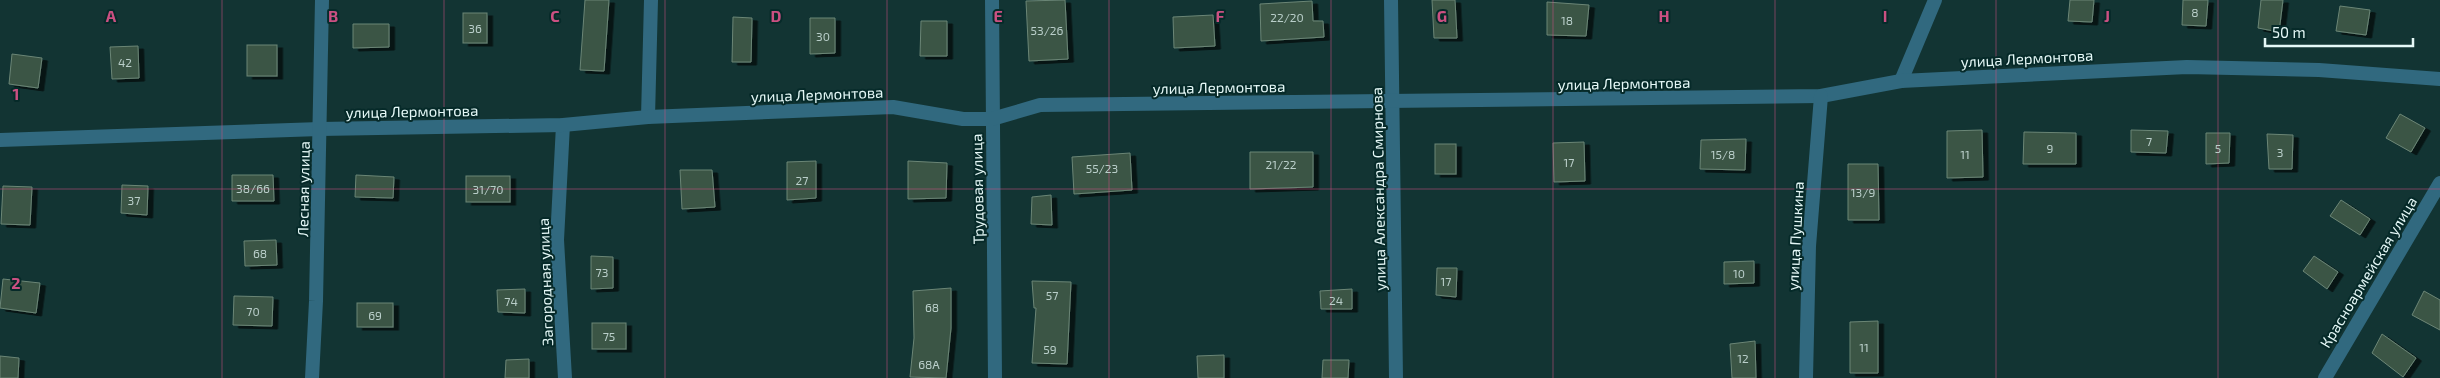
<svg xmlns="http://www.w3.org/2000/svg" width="2440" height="378" font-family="'Exo 2',sans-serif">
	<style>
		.building { fill: #3b5445; stroke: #6b8676; filter: url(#shadow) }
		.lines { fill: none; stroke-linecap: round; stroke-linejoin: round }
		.minor { stroke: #31697f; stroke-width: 14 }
		.grid { fill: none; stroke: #cb5082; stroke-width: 1; stroke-opacity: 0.55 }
		.labels { text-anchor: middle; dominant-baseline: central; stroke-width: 4; stroke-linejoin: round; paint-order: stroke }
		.number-label { font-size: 12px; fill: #bacfca }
		.street-label { font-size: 15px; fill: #e5f8f7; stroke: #062a29 }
		.grid-label { font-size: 16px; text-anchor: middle; font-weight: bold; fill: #cb5082; stroke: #062a29; stroke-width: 4; stroke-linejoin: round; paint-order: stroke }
	</style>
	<defs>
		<filter id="shadow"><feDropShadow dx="5.5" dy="3" stdDeviation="0" flood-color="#0009"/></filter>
	</defs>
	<rect width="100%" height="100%" fill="#123433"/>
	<g class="building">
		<path d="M 585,0 L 609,0 L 604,71 L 580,70 Z"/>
		<path d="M 1065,0 L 1068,59 L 1029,61 L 1026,1 Z"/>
		<path d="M 1432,0 L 1455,0 L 1457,38 L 1434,38 Z"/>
		<path d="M 2070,0 L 2094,0 L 2092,22 L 2068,21 Z"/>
		<path d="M 2183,0 L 2208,0 L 2206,26 L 2182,25 Z"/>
		<path d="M 2261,0 L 2283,0 L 2279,32 L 2258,28 Z"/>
		<path d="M 1312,1 L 1313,21 L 1323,21 L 1324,37 L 1261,41 L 1260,4 Z"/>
		<path d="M 1547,2 L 1589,5 L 1586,36 L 1547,35 Z"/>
		<path d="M 2340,6 L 2370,10 L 2366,35 L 2336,31 Z"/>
		<rect x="463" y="13" width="24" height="30"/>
		<path d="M 1213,15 L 1215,46 L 1174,48 L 1173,17 Z"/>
		<path d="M 733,17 L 752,18 L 751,62 L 732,62 Z"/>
		<path d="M 810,18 L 835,18 L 835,53 L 810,54 Z"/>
		<path d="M 921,21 L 947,21 L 947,56 L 920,56 Z"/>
		<path d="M 353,24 L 389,24 L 389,47 L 353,48 Z"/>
		<rect x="247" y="45" width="30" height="31"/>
		<path d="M 138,46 L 139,78 L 112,79 L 110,47 Z"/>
		<path d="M 12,54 L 42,58 L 38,88 L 9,84 Z"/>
		<path d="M 2400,114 L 2425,128 L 2411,152 L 2386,138 Z"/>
		<path d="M 1982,130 L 1983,177 L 1947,178 L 1947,131 Z"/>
		<path d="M 2131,130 L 2168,131 L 2166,153 L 2131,152 Z"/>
		<path d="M 2024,132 L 2076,133 L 2076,164 L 2023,164 Z"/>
		<path d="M 2206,133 L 2230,133 L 2229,163 L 2206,164 Z"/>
		<path d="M 2267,134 L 2293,135 L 2292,169 L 2269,169 Z"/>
		<path d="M 1746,139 L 1745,170 L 1700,169 L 1701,140 Z"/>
		<path d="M 1584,142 L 1585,181 L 1554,182 L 1553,143 Z"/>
		<rect x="1435" y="144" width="21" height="30"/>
		<path d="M 1250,152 L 1313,152 L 1313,187 L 1250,189 Z"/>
		<path d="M 1130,153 L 1132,190 L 1074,194 L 1072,157 Z"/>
		<path d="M 816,161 L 816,198 L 787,200 L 787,162 Z"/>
		<path d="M 908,161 L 947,163 L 946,198 L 908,199 Z"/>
		<path d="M 1848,164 L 1878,164 L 1879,220 L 1848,220 Z"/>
		<path d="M 680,170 L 712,170 L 715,207 L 682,209 Z"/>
		<path d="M 232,175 L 273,175 L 274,201 L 232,201 Z"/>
		<path d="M 356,175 L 394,177 L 393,198 L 355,197 Z"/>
		<rect x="466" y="176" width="44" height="26"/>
		<path d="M 122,185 L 148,186 L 147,215 L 121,213 Z"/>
		<path d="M 3,186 L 32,187 L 30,225 L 1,224 Z"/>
		<path d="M 1051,195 L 1052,225 L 1031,224 L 1032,197 Z"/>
		<path d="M 2341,200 L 2370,219 L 2360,235 L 2330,216 Z"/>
		<path d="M 276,240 L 277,265 L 245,266 L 244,241 Z"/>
		<path d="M 591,256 L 613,257 L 613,288 L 591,289 Z"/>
		<path d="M 2314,256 L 2338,272 L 2327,289 L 2303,271 Z"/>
		<path d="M 1754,261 L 1754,283 L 1724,284 L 1724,262 Z"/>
		<path d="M 1437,268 L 1457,268 L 1456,297 L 1436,295 Z"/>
		<path d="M 3,279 L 40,283 L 36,313 L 0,308 Z"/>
		<path d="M 1032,281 L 1071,282 L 1067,364 L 1032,363 L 1036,308 L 1034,308 Z"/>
		<path d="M 951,288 L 951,328 L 946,378 L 910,377 L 914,338 L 913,291 Z"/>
		<path d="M 525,289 L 525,313 L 498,312 L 497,290 Z"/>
		<path d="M 1352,289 L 1352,309 L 1321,309 L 1320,291 Z"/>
		<path d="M 2424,291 L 2440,300 L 2440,330 L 2412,315 Z"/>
		<path d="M 234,296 L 273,297 L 272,326 L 233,325 Z"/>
		<rect x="357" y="303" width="36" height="24"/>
		<path d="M 1878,321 L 1878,373 L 1850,373 L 1850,322 Z"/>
		<rect x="592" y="323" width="34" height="26"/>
		<path d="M 2382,334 L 2416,358 L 2403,377 L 2372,353 Z"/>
		<path d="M 1755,341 L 1756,378 L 1732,378 L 1730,344 Z"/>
		<path d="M 1224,355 L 1224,378 L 1198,378 L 1197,356 Z"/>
		<path d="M 0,356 L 19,358 L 18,378 L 0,378 Z"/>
		<path d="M 529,359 L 529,378 L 505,378 L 506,360 Z"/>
		<path d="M 1323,360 L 1349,360 L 1348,378 L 1322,378 Z"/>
	</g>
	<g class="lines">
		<g class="minor">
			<path d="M 992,0 L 995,378"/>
			<path d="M 1391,0 L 1396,378"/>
			<path d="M 1901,81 L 1935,0"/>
			<path d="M 648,117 L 651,0"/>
			<path d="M 563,125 L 557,240 L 565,378"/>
			<path d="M 0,140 L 320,129 L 563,125 L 648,117 L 893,107 L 963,119 L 992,119 L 1040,105 L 1821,96 L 1901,81 L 2187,67 L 2319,70 L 2440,79"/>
			<path d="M 312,378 L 316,301 L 322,0"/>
			<path d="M 1806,378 L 1809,246 L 1821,96"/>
			<path d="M 2325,378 L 2440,183"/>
		</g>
	</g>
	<path class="grid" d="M 222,0 L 222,378M 444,0 L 444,378M 665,0 L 665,378M 887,0 L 887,378M 1109,0 L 1109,378M 1331,0 L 1331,378M 1553,0 L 1553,378M 1775,0 L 1775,378M 1996,0 L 1996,378M 2218,0 L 2218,378M 0,189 L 2440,189"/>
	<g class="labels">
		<g class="number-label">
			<text x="2195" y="12">8</text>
			<text x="1287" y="17">22/20</text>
			<text x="1567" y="20">18</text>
			<text x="475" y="28">36</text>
			<text x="1047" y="30">53/26</text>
			<text x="823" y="36">30</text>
			<text x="125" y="62">42</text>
			<text x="2149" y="141">7</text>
			<text x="2050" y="148">9</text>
			<text x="2218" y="148">5</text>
			<text x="2280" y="152">3</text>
			<text x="1723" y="154">15/8</text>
			<text x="1965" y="154">11</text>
			<text x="1569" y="162">17</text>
			<text x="1281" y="164">21/22</text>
			<text x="1102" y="168">55/23</text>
			<text x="802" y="180">27</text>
			<text x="253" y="188">38/66</text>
			<text x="488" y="189">31/70</text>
			<text x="1863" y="192">13/9</text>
			<text x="134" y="200">37</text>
			<text x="260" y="253">68</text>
			<text x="602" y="272">73</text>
			<text x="1739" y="273">10</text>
			<text x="1446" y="281">17</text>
			<text x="1052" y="295">57</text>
			<text x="1336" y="300">24</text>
			<text x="511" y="301">74</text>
			<text x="932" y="307">68</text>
			<text x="253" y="311">70</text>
			<text x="375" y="315">69</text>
			<text x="609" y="336">75</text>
			<text x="1864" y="347">11</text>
			<text x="1050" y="349">59</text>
			<text x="1743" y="358">12</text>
			<text x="929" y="364">68А</text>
		</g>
		<g class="street-label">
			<text transform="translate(2027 58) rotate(-3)">улица Лермонтова</text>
			<text transform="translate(1624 83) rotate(-1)">улица Лермонтова</text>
			<text transform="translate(1219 87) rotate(-1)">улица Лермонтова</text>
			<text transform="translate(817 94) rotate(-2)">улица Лермонтова</text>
			<text transform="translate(412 111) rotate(-1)">улица Лермонтова</text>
			<text transform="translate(303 189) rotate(-89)">Лесная улица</text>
			<text transform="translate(977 189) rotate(-91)">Трудовая улица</text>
			<text transform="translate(1378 189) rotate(-91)">улица Александра Смирнова</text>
			<text transform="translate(1795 236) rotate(-87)">улица Пушкина</text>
			<text transform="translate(2368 272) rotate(-59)">Красноармейская улица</text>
			<text transform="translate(545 282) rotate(-92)">Загородная улица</text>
		</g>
	</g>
	<g class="grid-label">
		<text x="111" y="22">A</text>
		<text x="333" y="22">B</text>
		<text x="555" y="22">C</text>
		<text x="776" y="22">D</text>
		<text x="998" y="22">E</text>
		<text x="1220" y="22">F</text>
		<text x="1442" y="22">G</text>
		<text x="1664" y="22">H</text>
		<text x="1885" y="22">I</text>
		<text x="2107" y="22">J</text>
		<text x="16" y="100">1</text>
		<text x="16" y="289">2</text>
	</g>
	<path d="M2265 38v8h148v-8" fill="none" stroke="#e5f8f7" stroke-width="2.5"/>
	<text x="2272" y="38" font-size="15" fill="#e5f8f7" stroke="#062a29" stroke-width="4" paint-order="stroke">50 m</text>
</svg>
